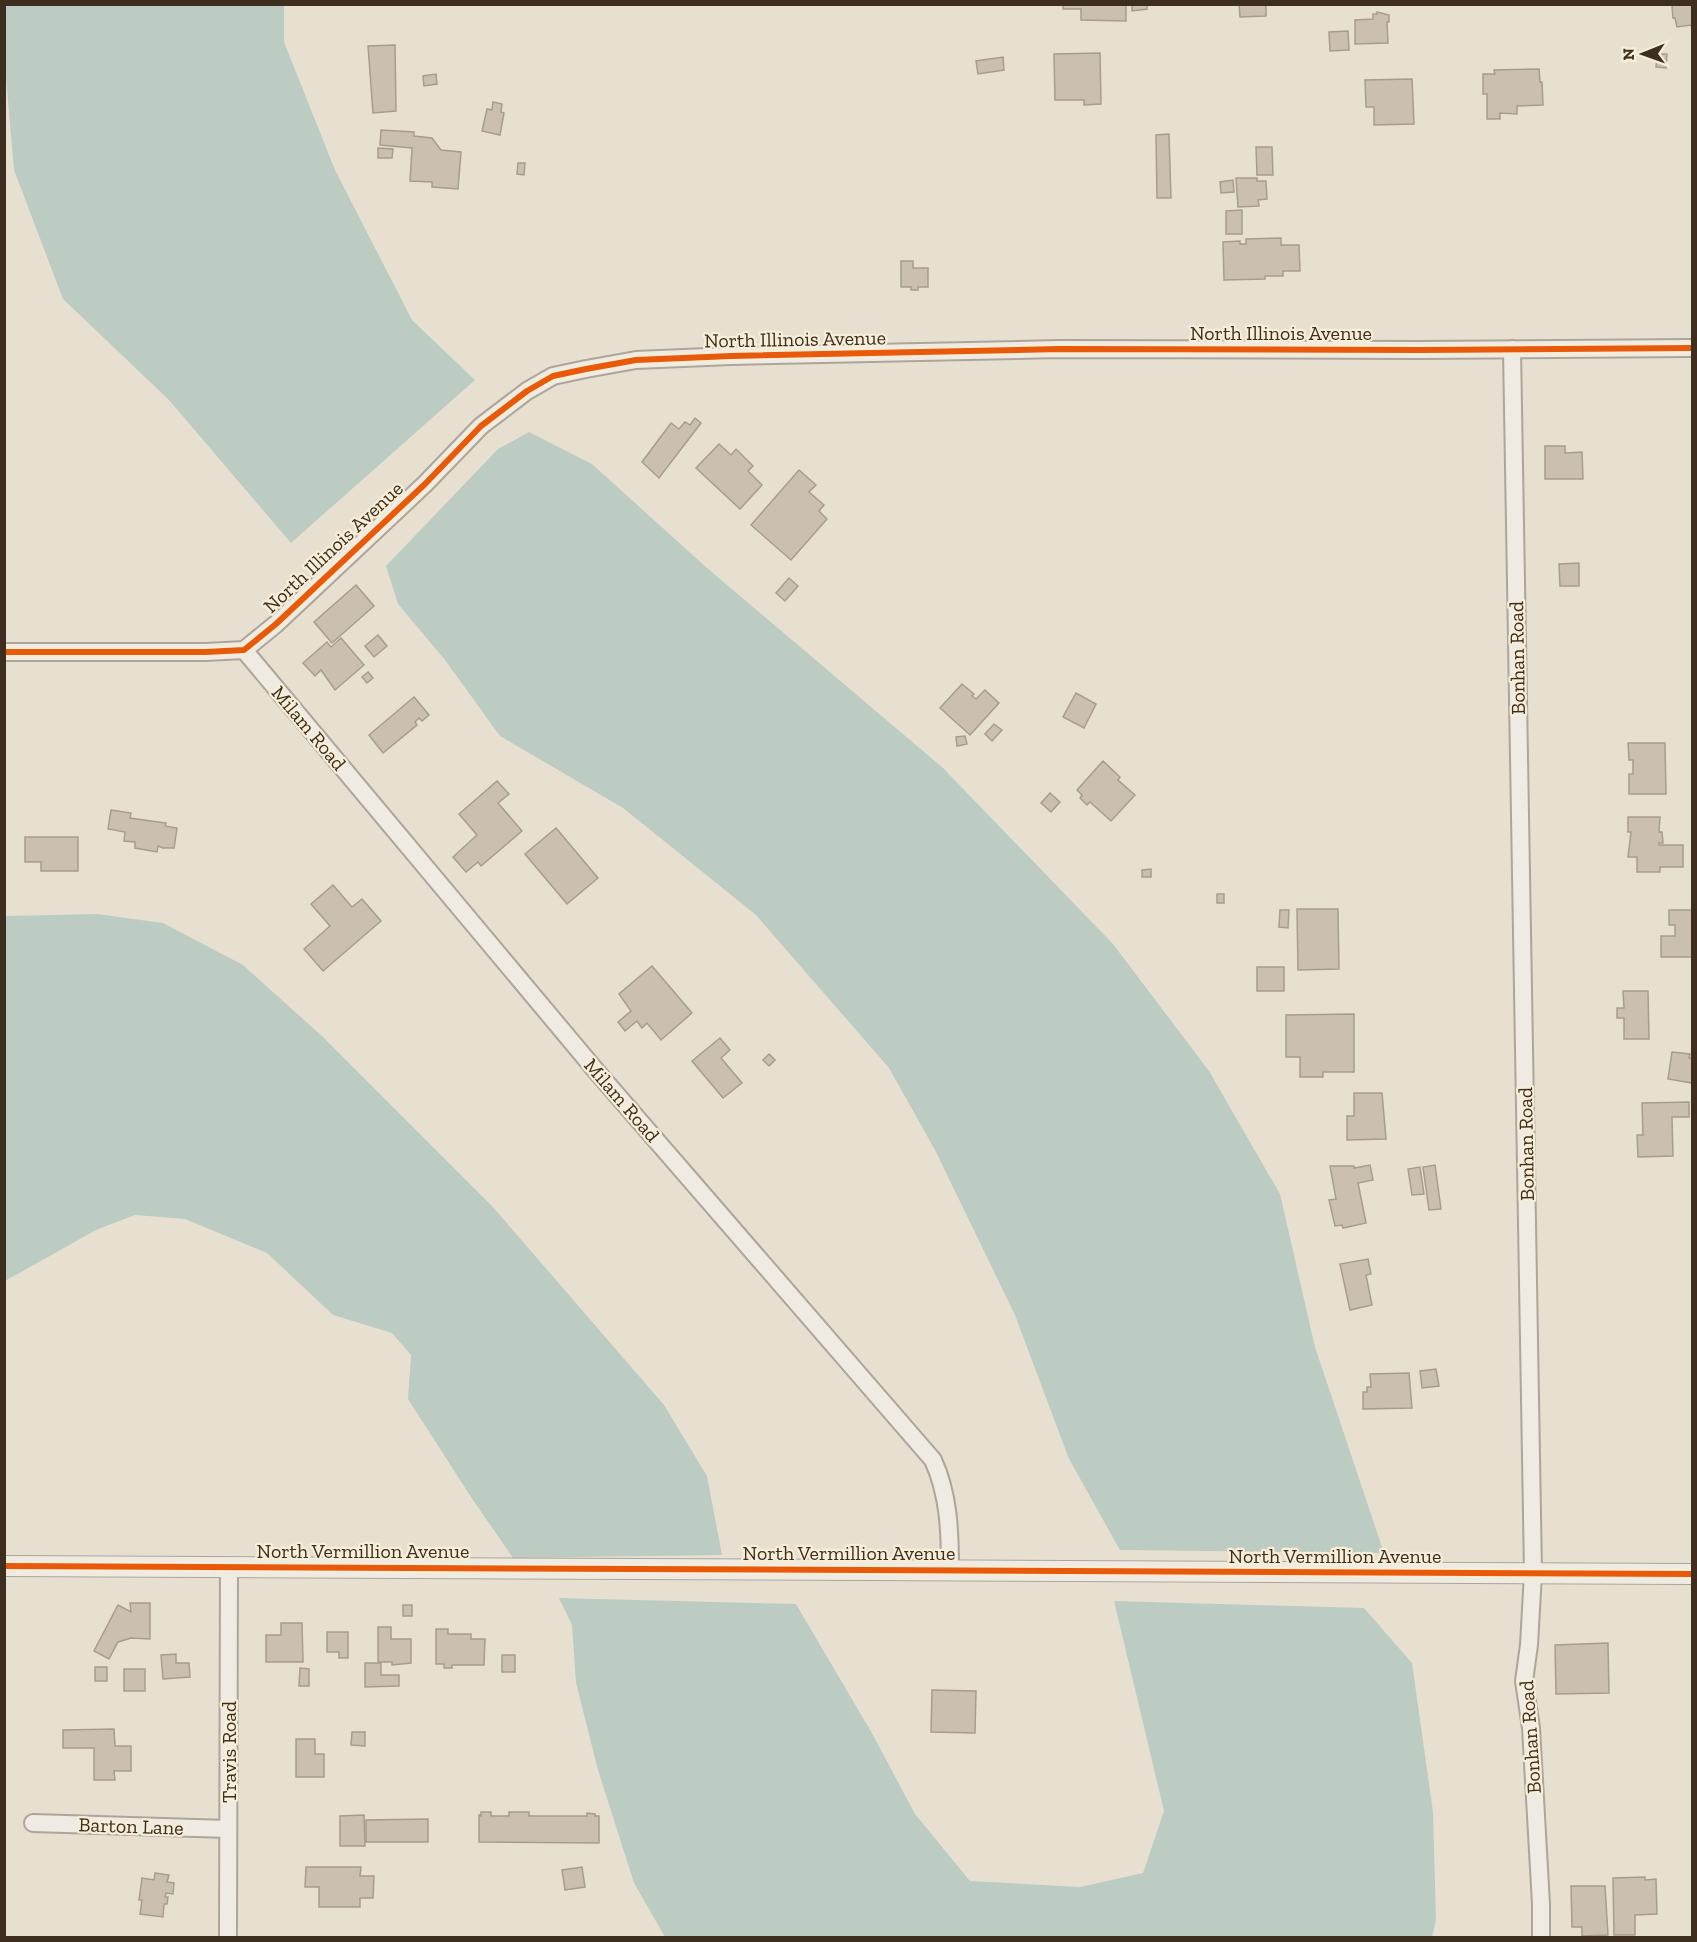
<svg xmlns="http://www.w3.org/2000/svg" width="1697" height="1942" font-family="'Zilla Slab',serif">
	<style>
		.water { fill: #bcccc2 }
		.building { fill: #cbbfb2; stroke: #a89c90; stroke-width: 1.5 }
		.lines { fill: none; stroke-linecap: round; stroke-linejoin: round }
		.minor-casing { stroke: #ada599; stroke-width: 20 }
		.tertiary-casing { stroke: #ada599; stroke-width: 22 }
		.minor { stroke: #efebe3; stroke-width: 16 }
		.tertiary { stroke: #efebe3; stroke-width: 20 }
		.cycleway-casing { stroke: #f7eed8; stroke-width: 10 }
		.cycleway { stroke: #e8590c; stroke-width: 6 }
		.labels { text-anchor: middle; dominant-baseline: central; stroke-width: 4.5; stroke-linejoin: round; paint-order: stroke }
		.street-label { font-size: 20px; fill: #3d2e20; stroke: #f7eed8 }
	</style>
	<rect width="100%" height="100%" fill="#e7e0d1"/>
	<g class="water">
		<path d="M 4,5 L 284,5 L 284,42 L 335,170 L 412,320 L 475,380 L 291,543 L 169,400 L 63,299 L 14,170 L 5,66 Z"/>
		<path d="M 529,432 L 592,464 L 707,568 L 943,768 L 1113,944 L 1209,1071 L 1280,1194 L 1315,1347 L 1384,1553 L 1120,1550 L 1069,1459 L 1015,1315 L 935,1150 L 889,1068 L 756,915 L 623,808 L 500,736 L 445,660 L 398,604 L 386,566 L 498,449 Z"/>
		<path d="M 97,914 L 163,923 L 243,965 L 323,1037 L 492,1206 L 664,1405 L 707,1476 L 722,1555 L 513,1558 L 471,1497 L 408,1399 L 411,1355 L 392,1333 L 333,1315 L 267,1253 L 185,1219 L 135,1215 L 96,1230 L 5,1281 L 5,916 Z"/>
		<path d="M 559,1598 L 796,1604 L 873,1735 L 915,1814 L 970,1881 L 1080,1887 L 1143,1873 L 1164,1811 L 1114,1601 L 1364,1608 L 1412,1663 L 1433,1812 L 1436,1920 L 1432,1937 L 665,1937 L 634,1883 L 598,1770 L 576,1683 L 572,1625 Z"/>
	</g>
	<g class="building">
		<path d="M 1063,4 L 1126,4 L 1126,21 L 1081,20 L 1081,9 L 1063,9 Z"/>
		<path d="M 1132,4 L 1147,4 L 1147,9 L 1132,11 Z"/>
		<path d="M 1239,4 L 1266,4 L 1266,16 L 1240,17 Z"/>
		<path d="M 1674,4 L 1692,4 L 1692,28 L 1691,25 L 1677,27 L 1675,18 L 1673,18 L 1672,7 Z"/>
		<path d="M 1377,12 L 1389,15 L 1389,22 L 1387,22 L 1388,43 L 1355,44 L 1355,20 L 1373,19 L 1373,14 L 1377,14 Z"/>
		<path d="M 1348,31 L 1349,50 L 1330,51 L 1329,32 Z"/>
		<path d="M 395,45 L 396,111 L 373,113 L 368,46 Z"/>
		<path d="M 1100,53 L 1101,104 L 1084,105 L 1084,100 L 1055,100 L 1054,54 Z"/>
		<path d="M 1657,54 L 1667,54 L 1666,68 L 1656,67 Z"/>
		<path d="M 1003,57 L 1004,70 L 978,74 L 976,61 Z"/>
		<path d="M 1539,69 L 1540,82 L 1542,82 L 1543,105 L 1517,106 L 1517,114 L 1500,113 L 1500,119 L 1487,119 L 1487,94 L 1483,94 L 1483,74 L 1495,74 L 1494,70 Z"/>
		<path d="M 436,74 L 437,84 L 424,86 L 423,76 Z"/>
		<path d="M 1412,79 L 1414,124 L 1374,125 L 1374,107 L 1366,107 L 1365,80 Z"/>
		<path d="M 493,102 L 502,104 L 501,112 L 504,113 L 500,135 L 482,131 L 487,109 L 492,110 Z"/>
		<path d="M 381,130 L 414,132 L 414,136 L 432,138 L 441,150 L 461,152 L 458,189 L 432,187 L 432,182 L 410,181 L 412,148 L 380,145 Z"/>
		<path d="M 1169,134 L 1171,198 L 1157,198 L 1156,135 Z"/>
		<path d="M 1256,147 L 1272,147 L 1273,175 L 1257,175 Z"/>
		<path d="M 378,148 L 393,149 L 392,158 L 378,158 Z"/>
		<path d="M 518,163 L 525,163 L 524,175 L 517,174 Z"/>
		<path d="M 1236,178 L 1257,178 L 1257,181 L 1266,181 L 1267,199 L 1258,200 L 1259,206 L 1238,207 Z"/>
		<path d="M 1233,180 L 1234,192 L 1221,193 L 1220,182 Z"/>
		<path d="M 1242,210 L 1242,234 L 1226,234 L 1226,211 Z"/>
		<path d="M 1281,238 L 1281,245 L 1299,245 L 1300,271 L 1283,271 L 1283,276 L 1265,276 L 1265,279 L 1224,280 L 1223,242 L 1240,241 L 1240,244 L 1246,244 L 1246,239 Z"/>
		<path d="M 901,261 L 913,261 L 913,268 L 928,268 L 928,287 L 918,287 L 918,290 L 911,290 L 911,287 L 901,287 Z"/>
		<path d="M 695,418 L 701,423 L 659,478 L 642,462 L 671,423 L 679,429 L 685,422 L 690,425 Z"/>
		<path d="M 719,444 L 731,455 L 736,449 L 753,466 L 748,471 L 762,485 L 740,509 L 696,468 Z"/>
		<path d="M 1545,446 L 1565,446 L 1565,453 L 1582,452 L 1583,479 L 1545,479 Z"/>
		<path d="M 799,470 L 816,485 L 809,492 L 824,505 L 819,511 L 827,519 L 791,560 L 751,525 Z"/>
		<path d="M 1579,563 L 1579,586 L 1560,586 L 1559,564 Z"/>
		<path d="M 789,578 L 798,586 L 785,601 L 776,593 Z"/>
		<path d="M 356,585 L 374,606 L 332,643 L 314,622 Z"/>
		<path d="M 378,635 L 387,646 L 374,657 L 365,646 Z"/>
		<path d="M 341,638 L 364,665 L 335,690 L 321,670 L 315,676 L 303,663 L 327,642 L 331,647 Z"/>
		<path d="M 368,672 L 373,678 L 367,683 L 362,677 Z"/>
		<path d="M 962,684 L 974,694 L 972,696 L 976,699 L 985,690 L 999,703 L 970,735 L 940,708 Z"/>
		<path d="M 1076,693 L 1096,704 L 1084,728 L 1063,717 Z"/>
		<path d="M 414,697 L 429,715 L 422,721 L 419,718 L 415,722 L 417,725 L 383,753 L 369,735 Z"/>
		<path d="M 994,724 L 1002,730 L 992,741 L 985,734 Z"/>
		<path d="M 965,736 L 967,744 L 957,746 L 956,737 Z"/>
		<path d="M 1628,743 L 1665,743 L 1666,794 L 1629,794 L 1629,774 L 1633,774 L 1633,760 L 1629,760 Z"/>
		<path d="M 1103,761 L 1120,777 L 1118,780 L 1135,795 L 1111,821 L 1090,802 L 1087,805 L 1080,798 L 1082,795 L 1077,790 Z"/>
		<path d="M 497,781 L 509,794 L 498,803 L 522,831 L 481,866 L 478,862 L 466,872 L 453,857 L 477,835 L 459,814 Z"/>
		<path d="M 1050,793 L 1060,802 L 1051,812 L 1041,803 Z"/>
		<path d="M 111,810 L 131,813 L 130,818 L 166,823 L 165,826 L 177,828 L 174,848 L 163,848 L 158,846 L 157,852 L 135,848 L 135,842 L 124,841 L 125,832 L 108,829 Z"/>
		<path d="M 1628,817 L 1660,817 L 1659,832 L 1662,832 L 1663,843 L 1659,843 L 1659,845 L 1683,845 L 1683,867 L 1660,867 L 1660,872 L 1637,872 L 1637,857 L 1628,857 L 1631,832 L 1628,832 Z"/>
		<path d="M 556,828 L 598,878 L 567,904 L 525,854 Z"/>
		<path d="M 25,837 L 78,837 L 78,871 L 41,871 L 41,862 L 25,862 Z"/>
		<path d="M 1151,869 L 1151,877 L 1142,877 L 1142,870 Z"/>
		<path d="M 333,885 L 352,907 L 362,899 L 381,921 L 323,971 L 304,949 L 330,926 L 311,904 Z"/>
		<rect x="1217" y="894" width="7" height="9"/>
		<path d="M 1297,909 L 1338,909 L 1339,969 L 1298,970 Z"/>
		<path d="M 1280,910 L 1289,910 L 1288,928 L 1279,927 Z"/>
		<path d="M 1669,910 L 1692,910 L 1692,957 L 1661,957 L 1661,936 L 1675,936 L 1675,925 L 1669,925 Z"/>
		<path d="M 652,966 L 692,1013 L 661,1040 L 647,1023 L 642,1028 L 637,1021 L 625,1031 L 618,1022 L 631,1011 L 619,994 Z"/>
		<rect x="1257" y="967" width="27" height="24"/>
		<path d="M 1623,991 L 1648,991 L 1649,1039 L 1624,1039 L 1624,1018 L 1617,1018 L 1617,1008 L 1624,1008 Z"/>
		<path d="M 1354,1014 L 1354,1072 L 1323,1072 L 1323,1077 L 1300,1077 L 1300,1057 L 1286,1057 L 1286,1015 Z"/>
		<path d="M 720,1038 L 730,1050 L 721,1058 L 742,1083 L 723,1098 L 692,1061 Z"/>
		<path d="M 1672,1052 L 1690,1054 L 1689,1058 L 1692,1058 L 1692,1083 L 1668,1079 Z"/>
		<path d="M 769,1054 L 775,1060 L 769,1066 L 763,1060 Z"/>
		<path d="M 1354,1093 L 1382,1093 L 1386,1139 L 1347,1140 L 1347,1116 L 1354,1116 Z"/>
		<path d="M 1689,1102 L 1689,1117 L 1672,1117 L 1673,1156 L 1638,1157 L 1637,1135 L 1643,1135 L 1642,1103 Z"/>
		<path d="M 1370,1165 L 1373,1180 L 1358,1183 L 1366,1223 L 1343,1228 L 1342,1225 L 1335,1226 L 1329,1200 L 1336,1199 L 1330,1166 L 1354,1166 L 1354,1168 Z"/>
		<path d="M 1435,1165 L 1441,1209 L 1429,1210 L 1423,1167 Z"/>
		<path d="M 1420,1167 L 1424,1194 L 1412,1195 L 1408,1169 Z"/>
		<path d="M 1368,1259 L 1371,1274 L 1366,1275 L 1372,1305 L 1350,1310 L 1340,1264 Z"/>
		<path d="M 1436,1369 L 1439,1386 L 1422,1388 L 1420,1371 Z"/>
		<path d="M 1409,1373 L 1412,1408 L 1363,1409 L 1363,1392 L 1367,1392 L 1367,1387 L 1371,1387 L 1370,1374 Z"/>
		<path d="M 130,1603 L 150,1603 L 150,1639 L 131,1638 L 118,1642 L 109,1659 L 94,1651 L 118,1605 L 131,1612 Z"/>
		<rect x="403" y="1605" width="9" height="11"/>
		<path d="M 281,1623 L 302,1623 L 303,1662 L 266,1662 L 266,1635 L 281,1635 Z"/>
		<path d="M 378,1627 L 391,1627 L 391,1639 L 411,1639 L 411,1663 L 392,1665 L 392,1662 L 378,1662 Z"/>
		<path d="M 436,1629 L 448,1629 L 448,1634 L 471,1634 L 471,1639 L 485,1639 L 484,1665 L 452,1665 L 452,1668 L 444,1668 L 444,1664 L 436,1664 Z"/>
		<path d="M 327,1632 L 348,1632 L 348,1658 L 339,1658 L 339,1652 L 327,1652 Z"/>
		<path d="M 1608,1643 L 1609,1693 L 1556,1694 L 1555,1645 Z"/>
		<path d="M 176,1654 L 176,1663 L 189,1663 L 190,1677 L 163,1679 L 161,1655 Z"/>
		<rect x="502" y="1655" width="13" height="17"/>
		<path d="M 365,1663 L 381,1663 L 381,1675 L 399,1675 L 399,1686 L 365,1687 Z"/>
		<rect x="95" y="1667" width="12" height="14"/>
		<path d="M 300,1668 L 309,1669 L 309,1686 L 299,1686 Z"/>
		<rect x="124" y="1669" width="21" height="22"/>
		<path d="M 932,1690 L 976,1691 L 975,1733 L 931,1732 Z"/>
		<path d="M 114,1729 L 115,1746 L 131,1746 L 131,1771 L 114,1771 L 115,1780 L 94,1780 L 94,1748 L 63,1748 L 63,1730 Z"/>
		<path d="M 352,1732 L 365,1732 L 365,1746 L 351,1745 Z"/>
		<path d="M 296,1739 L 315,1739 L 315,1754 L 324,1754 L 324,1777 L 296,1777 Z"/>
		<path d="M 481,1812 L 491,1812 L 491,1816 L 509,1816 L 509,1812 L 529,1812 L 529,1816 L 587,1816 L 587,1813 L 595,1814 L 595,1816 L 599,1816 L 599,1843 L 479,1842 L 479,1815 L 481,1816 Z"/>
		<path d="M 364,1815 L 365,1846 L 340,1846 L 340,1816 Z"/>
		<path d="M 428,1819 L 428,1842 L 366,1842 L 366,1820 Z"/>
		<path d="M 306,1867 L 361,1867 L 360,1876 L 374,1876 L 373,1898 L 360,1898 L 360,1907 L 319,1907 L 319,1887 L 305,1887 Z"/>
		<path d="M 582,1867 L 585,1887 L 565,1890 L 562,1870 Z"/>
		<path d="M 155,1873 L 169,1875 L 167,1882 L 174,1883 L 173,1894 L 166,1893 L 165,1897 L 168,1897 L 167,1904 L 164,1904 L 163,1917 L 140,1914 L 142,1900 L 139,1900 L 142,1878 L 154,1880 Z"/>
		<path d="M 1645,1877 L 1645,1880 L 1656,1879 L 1657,1914 L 1635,1915 L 1635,1935 L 1614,1935 L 1613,1878 Z"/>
		<path d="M 1571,1886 L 1605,1886 L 1608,1935 L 1582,1936 L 1582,1927 L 1572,1927 Z"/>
	</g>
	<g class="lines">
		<defs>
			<g id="minor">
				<path d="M 1512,349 L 1533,1573 L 1529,1645 L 1524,1681 L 1531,1728 L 1541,1904 L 1541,1938"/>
				<path d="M 244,650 L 597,1072 L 933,1460 C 949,1495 950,1532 950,1570"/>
				<path d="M 4,652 L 206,652 L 244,650 L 276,624 L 425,484 L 481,426 L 527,391 L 553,376 L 586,369 L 636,360 L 731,356 L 1060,349 L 1420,350 L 1692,348"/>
				<path d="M 33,1823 L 228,1829"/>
				<path d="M 228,1938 L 229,1567"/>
			</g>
			<path id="tertiary" d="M 4,1566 L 1692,1574"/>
		</defs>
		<use href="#minor" class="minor-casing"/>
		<use href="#tertiary" class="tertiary-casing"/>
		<use href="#minor" class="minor"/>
		<use href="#tertiary" class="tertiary"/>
		<defs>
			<g id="cycleway">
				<path d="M 4,652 L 206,652 L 244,650 L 276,624 L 425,484 L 481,426 L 527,391 L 553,376 L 586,369 L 636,360 L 731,356 L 1060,349 L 1420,350 L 1692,348"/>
				<path d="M 4,1566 L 1692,1574"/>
			</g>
		</defs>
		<use href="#cycleway" class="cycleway-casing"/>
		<use href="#cycleway" class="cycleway"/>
	</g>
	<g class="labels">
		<g class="street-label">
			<text x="1281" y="333">North Illinois Avenue</text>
			<text transform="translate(795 339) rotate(-1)">North Illinois Avenue</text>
			<text transform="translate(333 547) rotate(-43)">North Illinois Avenue</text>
			<text transform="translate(1517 658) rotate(-91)">Bonhan Road</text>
			<text transform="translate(309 728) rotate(50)">Milam Road</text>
			<text transform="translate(622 1100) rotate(49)">Milam Road</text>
			<text transform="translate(1526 1144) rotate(-91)">Bonhan Road</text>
			<text x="363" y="1551">North Vermillion Avenue</text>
			<text x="849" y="1553">North Vermillion Avenue</text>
			<text x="1335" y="1556">North Vermillion Avenue</text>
			<text transform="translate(1530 1737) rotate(-94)">Bonhan Road</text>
			<text transform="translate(229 1752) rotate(-90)">Travis Road</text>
			<text transform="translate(131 1826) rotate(2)">Barton Lane</text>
		</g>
	</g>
	<rect width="1697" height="1942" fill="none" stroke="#3d2e20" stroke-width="12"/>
	<g transform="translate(1643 54) rotate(269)" stroke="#f7eed8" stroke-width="4.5" paint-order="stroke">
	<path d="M0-4.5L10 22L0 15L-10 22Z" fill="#3d2e20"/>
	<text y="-9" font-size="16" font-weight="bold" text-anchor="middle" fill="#3d2e20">N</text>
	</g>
</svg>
